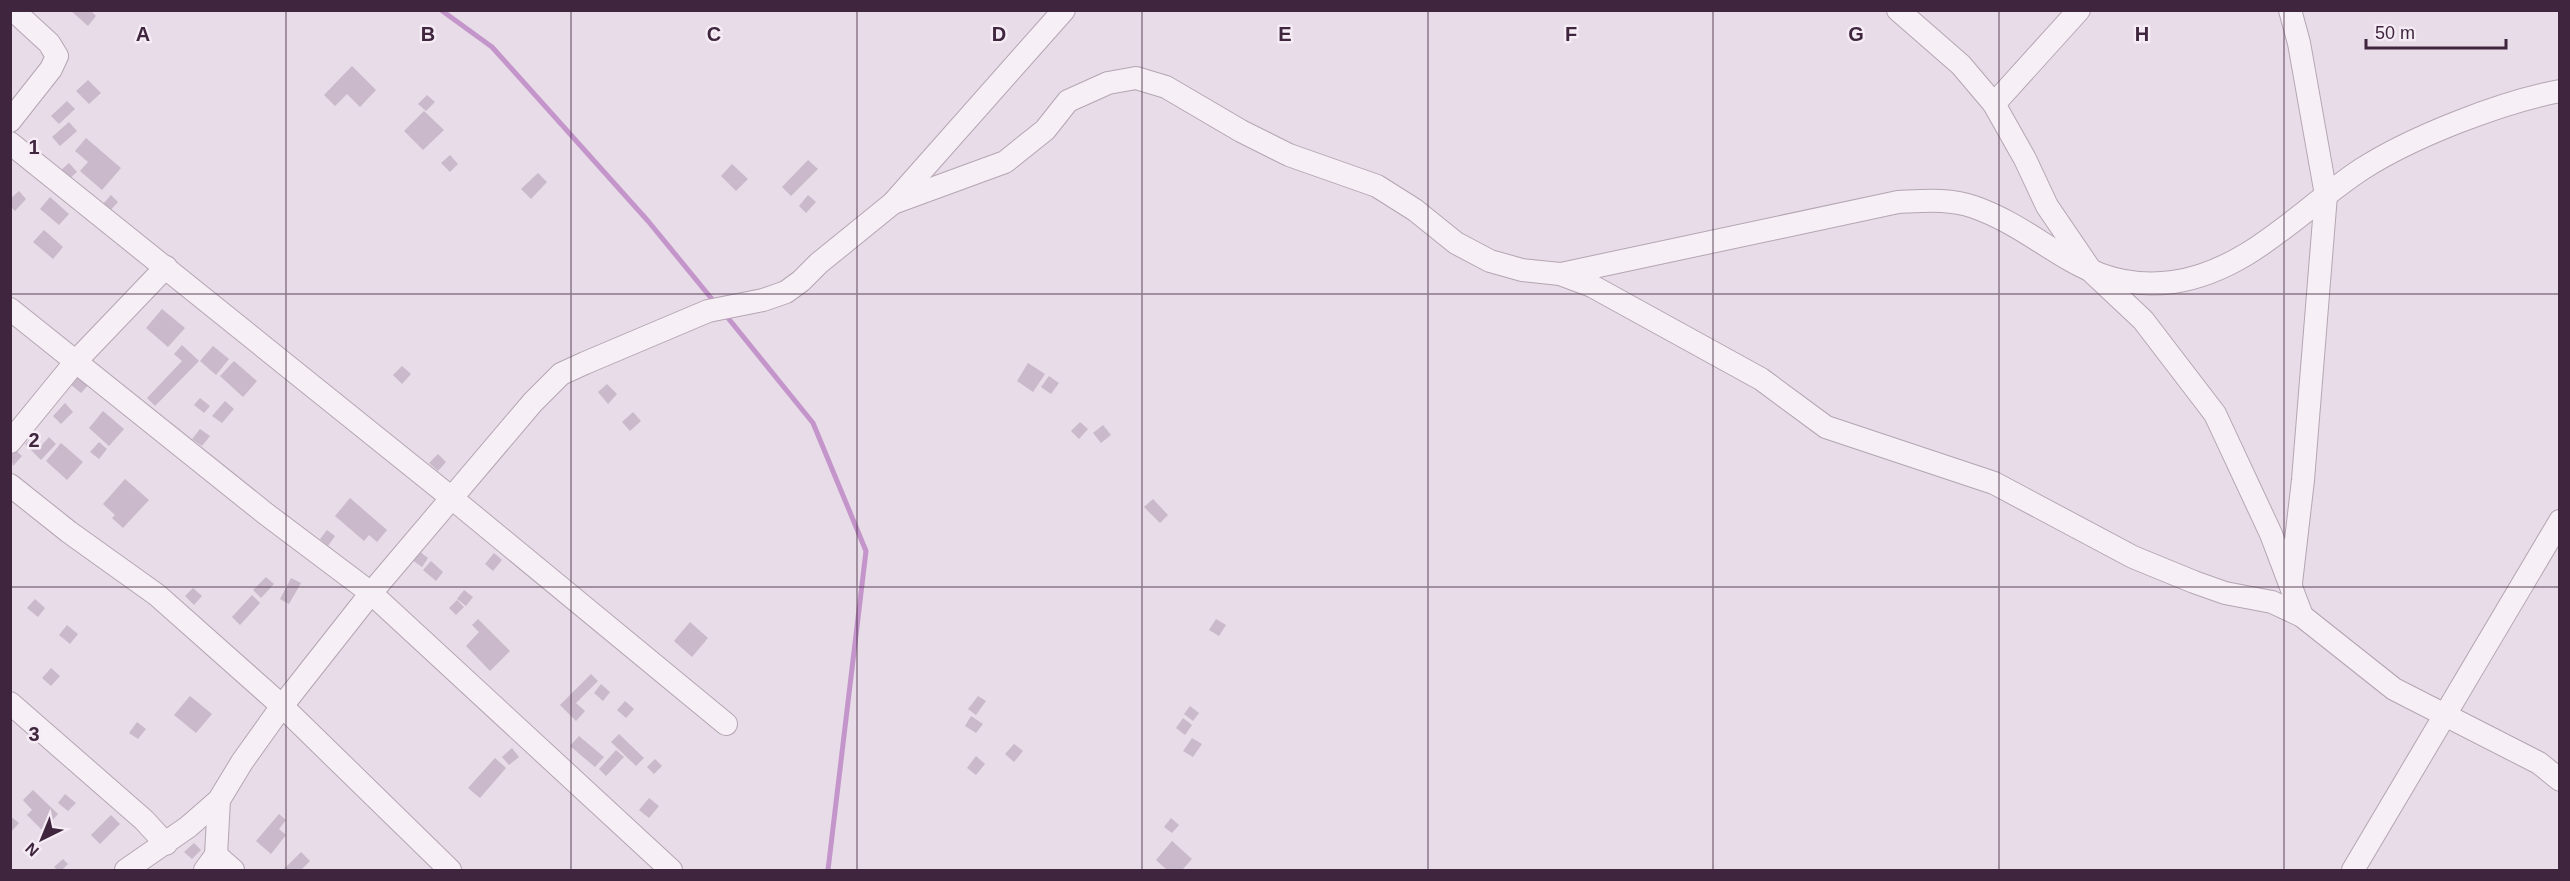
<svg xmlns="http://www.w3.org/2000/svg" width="2570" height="881" font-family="Helvetica,sans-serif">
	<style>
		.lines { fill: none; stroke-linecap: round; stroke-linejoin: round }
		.stream { stroke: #c495ca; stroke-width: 5 }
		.building { fill: #cab9ca }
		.minor-casing { stroke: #b5a5b4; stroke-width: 24 }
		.minor { stroke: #f6eff5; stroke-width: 22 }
		.grid { fill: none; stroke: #3f253e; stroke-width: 1.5; stroke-opacity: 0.55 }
		.grid-label { font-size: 20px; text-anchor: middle; font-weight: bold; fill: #3f253e; stroke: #f5ecf5; stroke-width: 5; stroke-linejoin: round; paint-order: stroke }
	</style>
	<rect width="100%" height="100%" fill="#e7dce7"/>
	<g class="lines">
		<g class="stream">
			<path d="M 441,10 L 492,47 L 648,221 L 716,304"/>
			<path d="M 724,313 L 813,423 L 866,551 L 828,870"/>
		</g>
	</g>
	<g class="building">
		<path d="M 70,10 L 90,10 L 96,16 L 88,26 Z"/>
		<path d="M 352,66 L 376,90 L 360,107 L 347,94 L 335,106 L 324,95 Z"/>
		<path d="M 88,80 L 101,93 L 89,104 L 76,91 Z"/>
		<path d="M 427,95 L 435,102 L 426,111 L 418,104 Z"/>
		<path d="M 67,101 L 75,109 L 59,124 L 51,116 Z"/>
		<path d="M 424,111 L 444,130 L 423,150 L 404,131 Z"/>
		<path d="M 69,122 L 77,131 L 60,146 L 52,137 Z"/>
		<path d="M 86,138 L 121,168 L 102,190 L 80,171 L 88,162 L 75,151 Z"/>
		<path d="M 450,155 L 458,164 L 450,172 L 441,163 Z"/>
		<path d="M 808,160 L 818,169 L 791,196 L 782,187 Z"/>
		<path d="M 69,163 L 77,172 L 68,180 L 60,171 Z"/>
		<path d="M 732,164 L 748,179 L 736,191 L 721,176 Z"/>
		<path d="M 538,173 L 547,182 L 531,199 L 521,189 Z"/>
		<path d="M 19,191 L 26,199 L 15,211 L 10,206 L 10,199 Z"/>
		<path d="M 111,195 L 118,202 L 108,213 L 101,206 Z"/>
		<path d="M 808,195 L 816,202 L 806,213 L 799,206 Z"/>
		<path d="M 50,197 L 69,214 L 59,225 L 40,209 Z"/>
		<path d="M 44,230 L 63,247 L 53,259 L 33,242 Z"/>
		<path d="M 162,309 L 185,328 L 168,347 L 146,328 Z"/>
		<path d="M 182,345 L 199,361 L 155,406 L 147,398 L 182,361 L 174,354 Z"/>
		<path d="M 213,346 L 229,359 L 216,375 L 200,361 Z"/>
		<path d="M 234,361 L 257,381 L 243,397 L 220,376 Z"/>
		<path d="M 1028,363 L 1045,374 L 1033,392 L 1017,381 Z"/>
		<path d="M 402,366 L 411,374 L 402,384 L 393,375 Z"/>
		<path d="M 80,373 L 91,382 L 81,393 L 70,384 Z"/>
		<path d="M 1049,376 L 1059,383 L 1051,394 L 1041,387 Z"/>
		<path d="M 607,384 L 617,394 L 608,404 L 598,392 Z"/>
		<path d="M 200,398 L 210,406 L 204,413 L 194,405 Z"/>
		<path d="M 225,401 L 234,409 L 222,423 L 212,416 Z"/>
		<path d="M 65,403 L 73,412 L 61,424 L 53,416 Z"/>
		<path d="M 103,411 L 124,429 L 109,446 L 89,428 Z"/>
		<path d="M 633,412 L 641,421 L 630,431 L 622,422 Z"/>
		<path d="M 1080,422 L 1088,429 L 1079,439 L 1071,431 Z"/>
		<path d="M 1103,425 L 1111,435 L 1101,443 L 1093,433 Z"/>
		<path d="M 200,429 L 210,436 L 202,446 L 192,439 Z"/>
		<path d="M 32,437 L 41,446 L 49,437 L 56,444 L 41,460 L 25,444 Z"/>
		<path d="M 99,442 L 107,449 L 99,459 L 90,452 Z"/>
		<path d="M 61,443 L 83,462 L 67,480 L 46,461 Z"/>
		<path d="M 14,449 L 22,456 L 13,466 L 10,452 Z"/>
		<path d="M 438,454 L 446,462 L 438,471 L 429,463 Z"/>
		<path d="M 125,479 L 149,500 L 123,528 L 112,518 L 115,515 L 103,504 Z"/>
		<path d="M 350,498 L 387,530 L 377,542 L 369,535 L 364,541 L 335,516 Z"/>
		<path d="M 1153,499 L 1168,515 L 1160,523 L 1144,507 Z"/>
		<path d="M 327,530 L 335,536 L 328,546 L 320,539 Z"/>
		<path d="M 419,551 L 428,558 L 422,567 L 412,560 Z"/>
		<path d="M 494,553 L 502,560 L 493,571 L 485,564 Z"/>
		<path d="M 431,561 L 443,572 L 436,581 L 423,570 Z"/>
		<path d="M 266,577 L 274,584 L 261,598 L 253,590 Z"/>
		<path d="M 291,578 L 301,583 L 289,604 L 280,599 Z"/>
		<path d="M 193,588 L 202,596 L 194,605 L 185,596 Z"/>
		<path d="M 464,590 L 473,597 L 466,606 L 457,599 Z"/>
		<path d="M 252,595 L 260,603 L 240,625 L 232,617 Z"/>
		<path d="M 35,599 L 45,608 L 38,617 L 27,608 Z"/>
		<path d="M 457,600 L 464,607 L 456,615 L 449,608 Z"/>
		<path d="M 478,619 L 510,651 L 490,671 L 466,646 L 479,632 L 472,625 Z"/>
		<path d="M 1216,619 L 1226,625 L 1219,636 L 1209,630 Z"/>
		<path d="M 690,622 L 708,638 L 692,657 L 674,641 Z"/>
		<path d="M 67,625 L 78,634 L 70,644 L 59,635 Z"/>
		<path d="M 51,668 L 60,676 L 51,686 L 42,678 Z"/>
		<path d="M 591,674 L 598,681 L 576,703 L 585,711 L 576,721 L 560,705 Z"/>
		<path d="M 601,684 L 610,692 L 603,701 L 594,693 Z"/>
		<path d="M 190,696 L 212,714 L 196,733 L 174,715 Z"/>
		<path d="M 978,696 L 986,701 L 976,715 L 968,709 Z"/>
		<path d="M 625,701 L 634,709 L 626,718 L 617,710 Z"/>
		<path d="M 1190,706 L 1199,713 L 1193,721 L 1184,714 Z"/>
		<path d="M 971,716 L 983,724 L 976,733 L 965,726 Z"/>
		<path d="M 1183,718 L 1192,725 L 1185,735 L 1176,728 Z"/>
		<path d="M 137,722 L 146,729 L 138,739 L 129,733 Z"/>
		<path d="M 619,734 L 644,758 L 636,766 L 611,742 Z"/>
		<path d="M 579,736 L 604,757 L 595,767 L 570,746 Z"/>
		<path d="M 1192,738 L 1202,744 L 1193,757 L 1183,751 Z"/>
		<path d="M 1014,744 L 1023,751 L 1014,762 L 1005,754 Z"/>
		<path d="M 512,748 L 519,757 L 509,765 L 502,757 Z"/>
		<path d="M 616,750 L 624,757 L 606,776 L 599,769 Z"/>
		<path d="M 976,756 L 985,764 L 976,775 L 967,768 Z"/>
		<path d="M 495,758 L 506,768 L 480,798 L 468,788 Z"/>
		<path d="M 655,759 L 662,766 L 654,774 L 647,767 Z"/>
		<path d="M 33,790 L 58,814 L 43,831 L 27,815 L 32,810 L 23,800 Z"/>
		<path d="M 65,794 L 76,803 L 68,811 L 58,803 Z"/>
		<path d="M 649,798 L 659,806 L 649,818 L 639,810 Z"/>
		<path d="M 279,814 L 286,820 L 279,829 L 286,835 L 271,854 L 256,841 Z"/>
		<path d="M 111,815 L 120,824 L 100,844 L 91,835 Z"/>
		<path d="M 10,816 L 19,823 L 10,833 Z"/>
		<path d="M 1171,818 L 1179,825 L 1172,833 L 1164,827 Z"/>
		<path d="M 1172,841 L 1192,859 L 1182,870 L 1167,870 L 1156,860 Z"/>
		<path d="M 194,843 L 201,850 L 192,859 L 184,852 Z"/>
		<path d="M 301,852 L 310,861 L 301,870 L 283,870 Z"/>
		<path d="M 63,859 L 68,864 L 62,870 L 57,870 L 54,867 Z"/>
	</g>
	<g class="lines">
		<defs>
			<g id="minor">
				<path d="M 1898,10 L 1961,65 L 1994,104 L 2025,159 L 2047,206 L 2092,272 L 2143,320 L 2215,414 L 2271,534 L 2302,616"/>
				<path d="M 2290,10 L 2299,43 L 2326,195 L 2303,480 L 2291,583"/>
				<path d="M 1994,104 L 2079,10"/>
				<path d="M 10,121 L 51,69 L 57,56 L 49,43 L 13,10"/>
				<path d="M 10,143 L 453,499 L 726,724"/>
				<path d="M 893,203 L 1005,162 L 1045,130 L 1068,101 L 1108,83 L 1136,78 L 1166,87 L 1241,131 L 1289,155 L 1377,186 L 1415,210 L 1456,243 L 1490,261 L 1522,270 L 1560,274 L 1592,286 L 1761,379 L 1826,427 L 1994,483 L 2133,557 L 2194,582 L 2225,593 L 2272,602 L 2302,616 L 2394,689 L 2539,763 L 2560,780"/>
				<path d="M 1561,274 L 1898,202 C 1922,201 1950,198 1974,207 C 2048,233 2084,294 2173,282 C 2249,271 2301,209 2362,169 C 2412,137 2501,102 2560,91"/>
				<path d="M 10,309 L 266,514 L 371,593 L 671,870"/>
				<path d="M 10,442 L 77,360 L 166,267"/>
				<path d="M 10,485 L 69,532 L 157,595 L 282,706 L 450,870"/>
				<path d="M 10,703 L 144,820 L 166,844"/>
				<path d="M 216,855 L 233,870"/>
				<path d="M 126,870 L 188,827 L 219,800"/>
				<path d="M 205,870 L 216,855 L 219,800 L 242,762 L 282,706 L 371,593 L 533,402 L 561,374 L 585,363 L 708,311 L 763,300 L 786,292 L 801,281 L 819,263 L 893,203 L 1064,10"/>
				<path d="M 2353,870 L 2560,521"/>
			</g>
		</defs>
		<use href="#minor" class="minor-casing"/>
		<use href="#minor" class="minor"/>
	</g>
	<path class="grid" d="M 286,10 L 286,870M 571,10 L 571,870M 857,10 L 857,870M 1142,10 L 1142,870M 1428,10 L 1428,870M 1713,10 L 1713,870M 1999,10 L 1999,870M 2284,10 L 2284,870M 10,294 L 2560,294M 10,587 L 2560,587"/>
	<g class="grid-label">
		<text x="143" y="41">A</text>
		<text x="428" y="41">B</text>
		<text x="714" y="41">C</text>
		<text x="999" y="41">D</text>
		<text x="1285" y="41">E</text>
		<text x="1571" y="41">F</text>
		<text x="1856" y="41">G</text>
		<text x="2142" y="41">H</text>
		<text x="34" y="154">1</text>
		<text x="34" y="447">2</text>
		<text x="34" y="741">3</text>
	</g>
	<rect width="2570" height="881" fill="none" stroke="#3f253e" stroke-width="24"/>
	<g transform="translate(42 839) rotate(223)" stroke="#f5ecf5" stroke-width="4.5" paint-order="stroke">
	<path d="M0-4.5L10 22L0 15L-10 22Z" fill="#3f253e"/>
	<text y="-9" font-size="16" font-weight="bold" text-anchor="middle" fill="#3f253e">N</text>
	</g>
	<path d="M2366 39v9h140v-9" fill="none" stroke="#3f253e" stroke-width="3"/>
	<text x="2375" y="39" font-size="18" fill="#3f253e" stroke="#f5ecf5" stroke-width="4.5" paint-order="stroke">50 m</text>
</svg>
